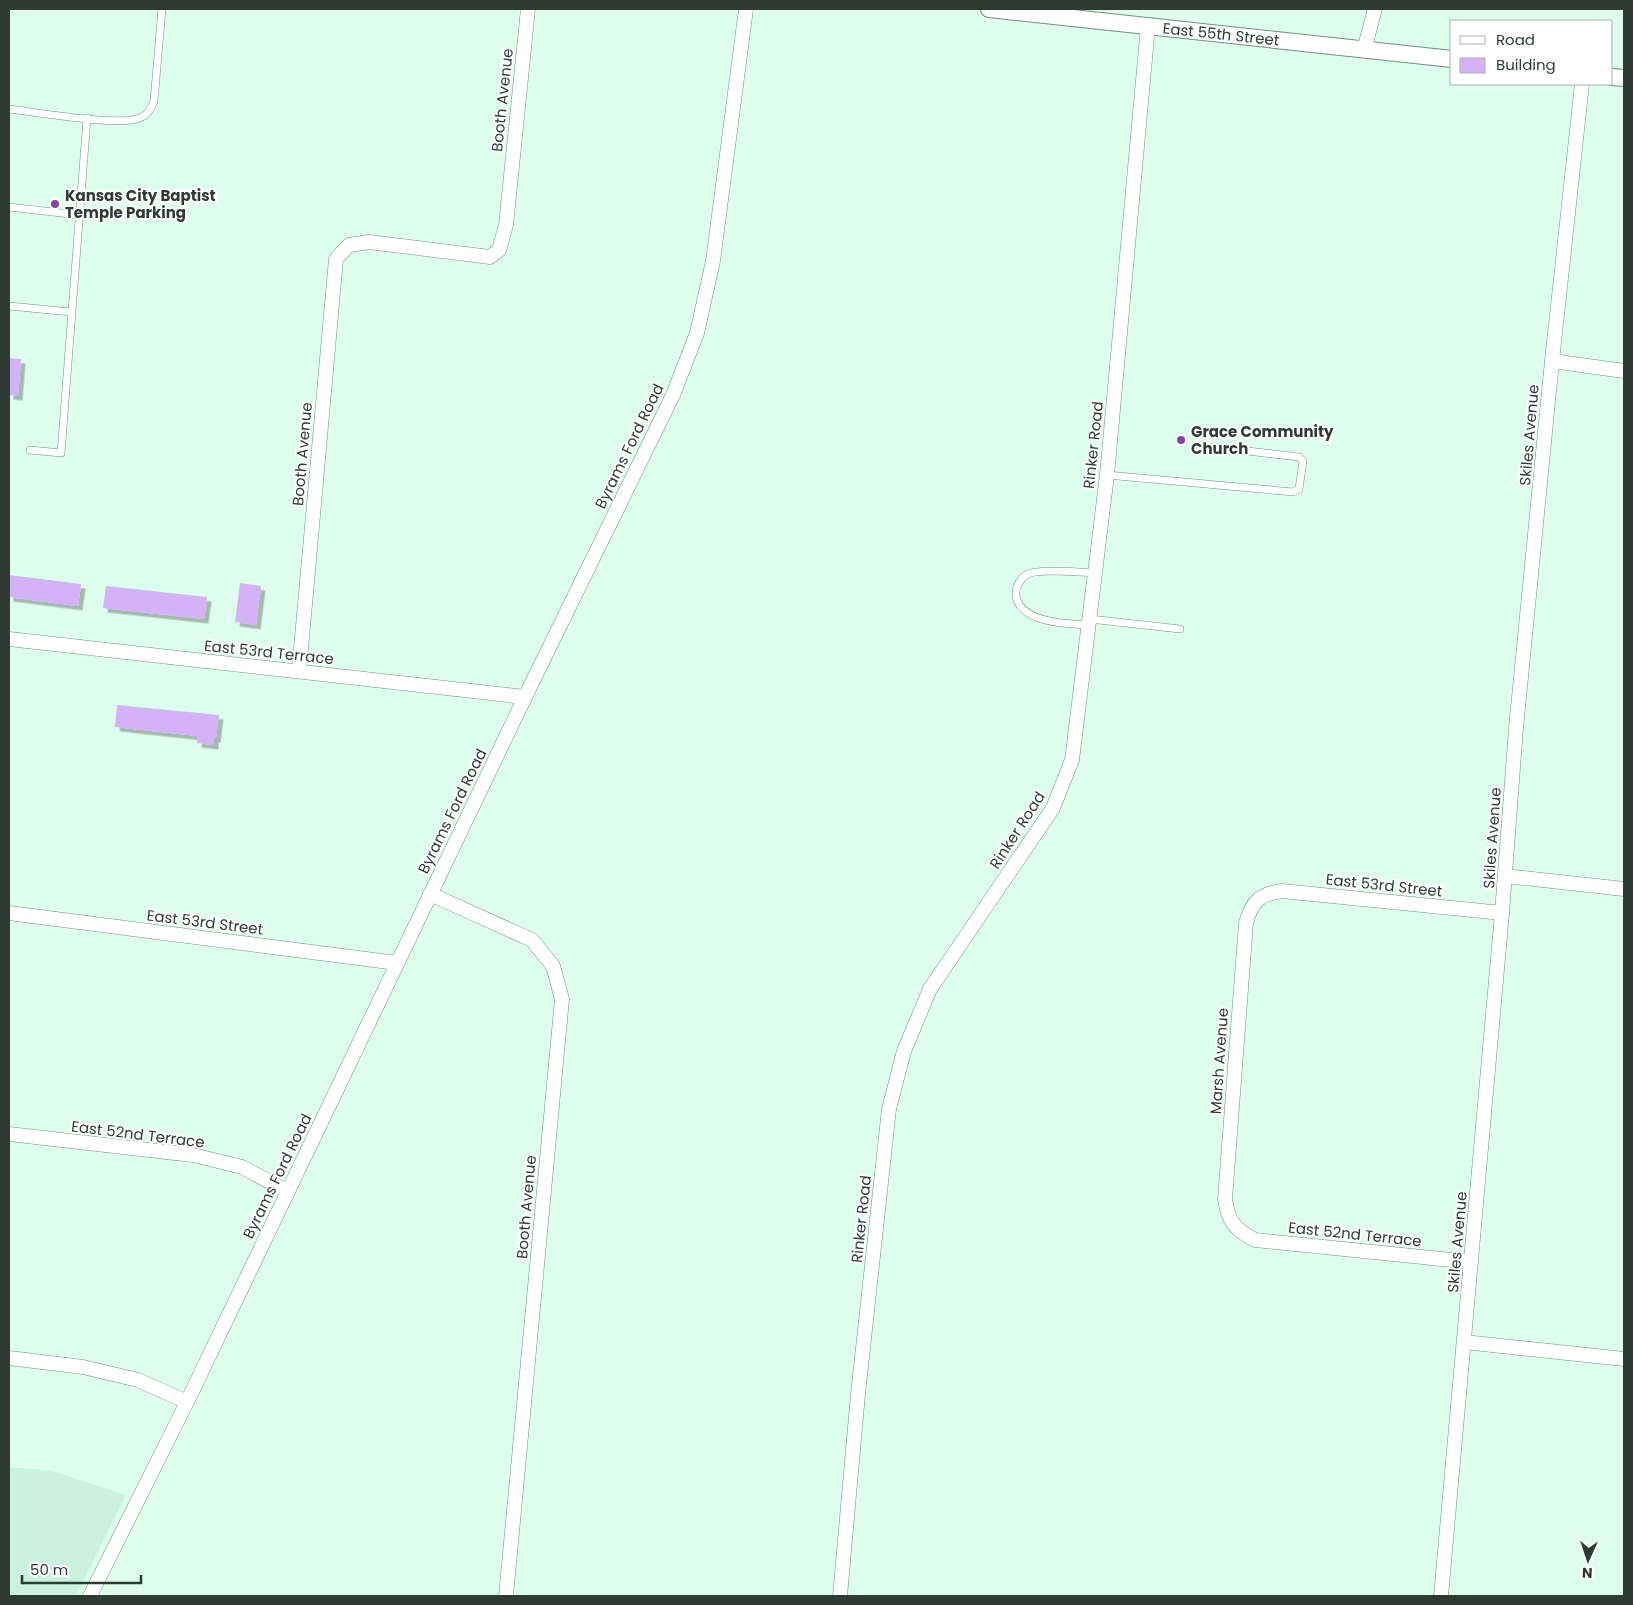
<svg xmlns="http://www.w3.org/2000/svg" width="1633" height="1605" font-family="Poppins,sans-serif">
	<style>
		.built { fill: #caf2de }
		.building { fill: #d5b2f8; filter: url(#shadow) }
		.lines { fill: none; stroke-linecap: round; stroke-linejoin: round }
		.service-casing { stroke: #6f8e7e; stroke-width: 8 }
		.minor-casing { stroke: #6f8e7e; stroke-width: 15 }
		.tertiary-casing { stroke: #6f8e7e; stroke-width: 18 }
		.service { stroke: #fff; stroke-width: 7 }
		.minor { stroke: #fff; stroke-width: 14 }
		.tertiary { stroke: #fff; stroke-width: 16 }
		.poi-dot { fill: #8442b7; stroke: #fff; stroke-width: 2 }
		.labels { text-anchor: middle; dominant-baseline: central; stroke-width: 4; stroke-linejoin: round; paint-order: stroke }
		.street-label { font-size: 15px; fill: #2e3b34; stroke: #fff }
		.poi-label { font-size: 15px; font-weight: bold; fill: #2e3b34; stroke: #fff; text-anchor: start }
	</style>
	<defs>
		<filter id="shadow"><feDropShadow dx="4.5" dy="4.5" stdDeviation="0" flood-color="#0004"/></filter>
	</defs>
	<rect width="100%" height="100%" fill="#deffee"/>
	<path class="built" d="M 9,1467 L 52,1471 L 126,1495 L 76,1596 L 9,1596 Z"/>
	<g class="building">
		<path d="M 9,358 L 21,359 L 18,396 L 9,395 Z"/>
		<path d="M 9,575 L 81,584 L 78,606 L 9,597 Z"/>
		<path d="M 240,583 L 261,586 L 256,625 L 235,622 Z"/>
		<path d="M 106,586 L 207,597 L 204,619 L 103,608 Z"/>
		<path d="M 117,705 L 219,715 L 216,738 L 214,738 L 214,745 L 197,743 L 198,736 L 115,727 Z"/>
	</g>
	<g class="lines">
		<defs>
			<g id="service">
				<path d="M 9,109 C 35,112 119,127 140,118 C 148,115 151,108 154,101 L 162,9"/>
				<path d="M 9,207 L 79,215"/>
				<path d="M 9,306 L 71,312"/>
				<path d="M 30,450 L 61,453 L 87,118"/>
				<path d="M 1107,475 L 1293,492 L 1299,489 L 1303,461 L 1299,457 L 1213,447"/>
				<path d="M 1090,619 L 1180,629"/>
				<path d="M 1089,625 C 1068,624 1019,623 1016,595 C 1015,588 1020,579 1026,575 C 1037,568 1080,572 1095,573"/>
			</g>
			<g id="minor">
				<path d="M 1364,50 L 1375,9"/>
				<path d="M 1552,361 L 1624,371"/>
				<path d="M 9,639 L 525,697"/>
				<path d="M 299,671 L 336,259 L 349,245 L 369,242 L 490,257 L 499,250 L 506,225 L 528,9"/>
				<path d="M 1505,876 L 1624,889"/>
				<path d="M 430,894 L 532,940 L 553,966 L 562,999 L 506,1596"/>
				<path d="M 9,913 L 397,963"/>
				<path d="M 9,1134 L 193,1155 L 242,1167 L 287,1191"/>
				<path d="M 1471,1262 L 1255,1240 C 1235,1230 1228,1221 1225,1199 L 1246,923 C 1252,901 1260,894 1282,891 L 1502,913"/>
				<path d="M 1464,1342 L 1624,1359"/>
				<path d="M 9,1358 L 83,1367 L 138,1380 L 187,1402"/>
				<path d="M 90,1596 L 187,1402 L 525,697 L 673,395 L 697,333 L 713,261 L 746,9"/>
				<path d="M 840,1596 L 858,1394 L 889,1109 L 904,1051 L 930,989 L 1053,808 L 1072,760 L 1107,475 L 1148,26"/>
				<path d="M 1441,1596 L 1502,913 L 1516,728 L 1552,361 L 1582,84"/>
			</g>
			<g id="tertiary">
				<path d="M 989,9 L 1452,59"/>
				<path d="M 1612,77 L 1624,78"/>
			</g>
		</defs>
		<use href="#service" class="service-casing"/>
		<use href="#minor" class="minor-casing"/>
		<use href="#tertiary" class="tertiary-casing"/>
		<use href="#service" class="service"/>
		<use href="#minor" class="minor"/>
		<use href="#tertiary" class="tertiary"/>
	</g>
	<g class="poi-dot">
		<circle cx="55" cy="204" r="5"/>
		<circle cx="1181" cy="440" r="5"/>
	</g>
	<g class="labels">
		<g class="street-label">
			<text transform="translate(1221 34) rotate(6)">East 55th Street</text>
			<text transform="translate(502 100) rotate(-84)">Booth Avenue</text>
			<text transform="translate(1529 435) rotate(-85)">Skiles Avenue</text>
			<text transform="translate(1093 445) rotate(-84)">Rinker Road</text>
			<text transform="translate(629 446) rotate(-64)">Byrams Ford Road</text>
			<text transform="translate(302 454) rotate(-85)">Booth Avenue</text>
			<text transform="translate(269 652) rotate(6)">East 53rd Terrace</text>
			<text transform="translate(452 811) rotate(-64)">Byrams Ford Road</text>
			<text transform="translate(1017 830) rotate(-57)">Rinker Road</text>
			<text transform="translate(1492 838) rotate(-86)">Skiles Avenue</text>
			<text transform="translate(1384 885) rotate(6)">East 53rd Street</text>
			<text transform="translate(205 922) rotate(7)">East 53rd Street</text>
			<text transform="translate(1219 1061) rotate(-86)">Marsh Avenue</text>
			<text transform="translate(138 1134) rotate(7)">East 52nd Terrace</text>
			<text transform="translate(277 1176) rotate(-64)">Byrams Ford Road</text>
			<text transform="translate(526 1207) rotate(-85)">Booth Avenue</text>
			<text transform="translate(861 1219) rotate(-84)">Rinker Road</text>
			<text transform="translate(1355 1234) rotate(6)">East 52nd Terrace</text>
			<text transform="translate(1457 1242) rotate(-85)">Skiles Avenue</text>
		</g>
		<g class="poi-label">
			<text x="65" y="195">Kansas City Baptist<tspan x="65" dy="17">Temple Parking</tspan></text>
			<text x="1191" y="431">Grace Community<tspan x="1191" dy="17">Church</tspan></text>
		</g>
	</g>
	<rect width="1633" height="1605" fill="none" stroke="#2e3b34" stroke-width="20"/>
	<rect x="1450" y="20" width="162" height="65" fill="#ffffff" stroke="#abb1ae"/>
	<rect x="1460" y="36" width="25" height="8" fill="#ffffff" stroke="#abb1ae"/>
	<text x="1496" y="45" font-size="15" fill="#2e3b34">Road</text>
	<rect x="1460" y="58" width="25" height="15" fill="#d5b2f8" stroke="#abb1ae"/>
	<text x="1496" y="70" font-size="15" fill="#2e3b34">Building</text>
	<g transform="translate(1588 1560) rotate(183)" stroke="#ffffff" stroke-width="4" paint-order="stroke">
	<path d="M0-4L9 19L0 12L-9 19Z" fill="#2e3b34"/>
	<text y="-8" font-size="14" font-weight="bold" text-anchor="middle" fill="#2e3b34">N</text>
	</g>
	<path d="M22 1575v8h119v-8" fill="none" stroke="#2e3b34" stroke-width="2.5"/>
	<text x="30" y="1575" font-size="15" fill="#2e3b34" stroke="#ffffff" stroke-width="4" paint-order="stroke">50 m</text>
</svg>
